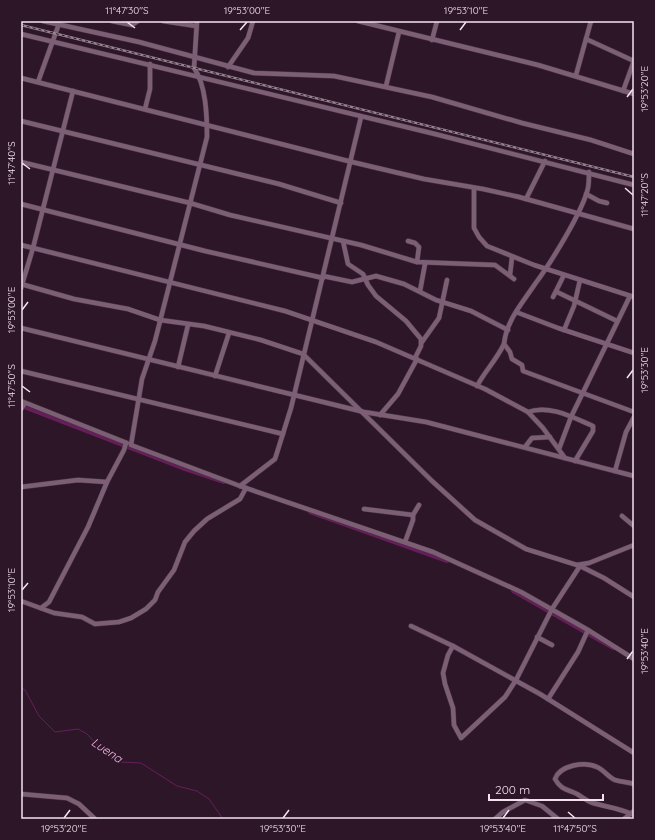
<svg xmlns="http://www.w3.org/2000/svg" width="655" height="840" font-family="Quicksand,sans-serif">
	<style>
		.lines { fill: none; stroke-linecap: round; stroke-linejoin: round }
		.stream { stroke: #661e5a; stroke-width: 1 }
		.canal { stroke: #661e5a; stroke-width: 4 }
		.minor-casing { stroke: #463442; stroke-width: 5.5 }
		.minor { stroke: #7c5f74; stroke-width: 4.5 }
		.rail-casing { stroke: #958290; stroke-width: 2.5 }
		.rail { stroke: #2d1628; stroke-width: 1; stroke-dasharray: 3; stroke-linecap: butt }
		.ticks { fill: none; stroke: #f4e3ef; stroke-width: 1.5 }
		.labels { text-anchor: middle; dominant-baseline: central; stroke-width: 3; stroke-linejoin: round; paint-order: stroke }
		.water-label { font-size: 12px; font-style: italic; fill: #f4b6e5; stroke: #2d1628 }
		.neatline { fill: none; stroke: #f4e3ef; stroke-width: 1.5 }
		.ticks-label { font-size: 10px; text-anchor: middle; fill: #f4e3ef }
	</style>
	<rect width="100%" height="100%" fill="#2d1628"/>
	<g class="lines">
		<g class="stream">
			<path d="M 21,688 L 25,690 L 39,716 L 55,732 L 78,729 L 87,734 L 103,751 L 121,762 L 141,763 L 177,786 L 197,791 L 209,799 L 223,819"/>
			<path d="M 21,789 L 21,792"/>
		</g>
		<g class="canal">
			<path d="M 21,406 L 182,468 L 224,482"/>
			<path d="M 310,512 L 447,561"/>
			<path d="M 513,591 L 613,648"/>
		</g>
		<defs>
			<g id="minor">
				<path d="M 43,21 L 139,42 L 254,73 L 334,76 L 432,97 L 522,123 L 591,140 L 634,154"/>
				<path d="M 112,21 L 132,25 L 138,21"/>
				<path d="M 163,21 L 196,26"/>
				<path d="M 197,21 L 194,68 C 206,85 207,115 207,137 L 155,341 L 142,379 L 131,445 L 240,486 L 433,552 L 521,592 L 588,630 L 634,659"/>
				<path d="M 358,21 L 538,65 L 634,94"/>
				<path d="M 21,34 L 435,134 L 634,185"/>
				<path d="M 586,39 L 634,61"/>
				<path d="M 432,40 L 437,21"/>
				<path d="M 228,67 L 248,38 L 253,21"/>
				<path d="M 576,75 L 591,21"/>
				<path d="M 21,78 L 352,162 L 424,179 L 483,189 L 519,197 L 634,229"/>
				<path d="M 38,82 L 60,21"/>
				<path d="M 386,86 L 399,32"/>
				<path d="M 623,91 L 634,61"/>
				<path d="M 145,109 L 150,89 L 150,64"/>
				<path d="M 21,121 L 279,184 L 341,203"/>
				<path d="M 21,162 L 190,203 L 230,215 L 361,245 L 417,262 L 495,265 L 514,279"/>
				<path d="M 589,172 C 589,177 589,183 588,188 C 583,211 550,264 535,284 C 523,302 506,321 504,344 L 510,352 L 512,359 L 522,365 L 523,371 L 634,412"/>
				<path d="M 474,188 L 474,228 L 479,237 L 487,246 L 534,265 L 634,297"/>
				<path d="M 586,194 L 599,201 L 607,203"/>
				<path d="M 526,199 L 545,161"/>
				<path d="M 21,204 L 205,251 L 323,278"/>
				<path d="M 343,241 L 348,264 L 363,274 L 368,285 L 376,296 L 406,321 L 421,339 L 421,346 L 415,358"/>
				<path d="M 408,241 L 415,243 L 419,247 L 417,262"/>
				<path d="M 21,245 L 285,311 L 376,342 L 485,389 L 528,412 L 543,428 L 565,458"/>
				<path d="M 510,275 L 512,257"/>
				<path d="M 323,276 L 352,282 L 376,276 L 404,284 L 436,300 L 471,311 L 508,330"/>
				<path d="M 21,284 L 74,299 L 128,309 L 160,320 L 204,326 L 261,340 L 303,354 L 432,481 L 475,520 L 526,549 L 580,566 L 604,578 L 634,597"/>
				<path d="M 21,288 L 33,248 L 73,91"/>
				<path d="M 420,291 L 425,264"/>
				<path d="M 557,292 L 617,321"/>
				<path d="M 553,297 L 564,275"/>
				<path d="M 516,312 L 558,328 L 634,353"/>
				<path d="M 21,328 L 364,412 L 426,422 L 634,476"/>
				<path d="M 564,330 L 574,306 L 580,280"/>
				<path d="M 422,342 L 439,318 L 447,280"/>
				<path d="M 178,367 L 188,325"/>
				<path d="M 21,371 L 283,434"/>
				<path d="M 215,376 L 229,333"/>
				<path d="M 477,386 C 485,371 497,359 504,344"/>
				<path d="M 21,401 L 127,443"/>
				<path d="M 21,409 L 25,403"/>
				<path d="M 528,412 C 549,404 574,418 593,426 L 593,431 L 575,461"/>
				<path d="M 380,415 L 398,394 L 417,359"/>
				<path d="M 525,447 L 532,438 L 550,437"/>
				<path d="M 559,449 L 571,417 L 630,296"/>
				<path d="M 615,471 L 626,432 L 634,417"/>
				<path d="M 240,486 L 275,459 L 291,408 L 361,117"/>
				<path d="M 21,487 L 78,480 L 107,482"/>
				<path d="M 364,509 L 413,515"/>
				<path d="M 622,516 L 634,526"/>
				<path d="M 405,542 L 413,520 L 413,515 L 419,505"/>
				<path d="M 577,565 L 589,563 L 634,545"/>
				<path d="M 21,601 L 54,613 L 82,617 L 95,624 L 119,622 L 131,618 L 146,609 L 155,600 L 158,592 L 174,570 L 185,542 L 194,531 L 207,519 L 240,499 L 246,488"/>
				<path d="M 41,608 L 49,602 L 88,527 L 107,482 L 124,450 L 126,443"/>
				<path d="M 411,626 L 453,646 L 540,694 L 634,753"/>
				<path d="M 537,637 L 552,645"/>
				<path d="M 453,646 L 448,655 L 443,673 L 445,684 L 453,708 L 454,725 L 461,738 L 505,697 L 516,680 L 552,609 L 580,566"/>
				<path d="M 548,699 L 578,652 L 588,630"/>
				<path d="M 21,794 L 67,798 L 79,804 L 95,819"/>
				<path d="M 632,814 C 618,808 607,807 593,803 C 587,801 582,797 577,794 C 567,789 561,790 555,779 C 560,765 585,761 597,767 C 604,770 608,777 615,780 C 621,782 628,782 634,784"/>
				<path d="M 495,819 L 503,812 L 525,800 L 542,806 L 558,819"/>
				<path d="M 624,819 L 634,811"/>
			</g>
		</defs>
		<use href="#minor" class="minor-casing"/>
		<use href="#minor" class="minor"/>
		<defs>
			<path id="rail" d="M 21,25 L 634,177"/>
		</defs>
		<use href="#rail" class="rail-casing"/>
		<use href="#rail" class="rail"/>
	</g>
	<path class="ticks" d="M 127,22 L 135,28M 240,30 L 247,22M 460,30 L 466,22M 627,97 L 633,89M 22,163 L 30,169M 625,188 L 633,195M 22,310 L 28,302M 627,378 L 633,370M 22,386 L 30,392M 22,590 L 28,583M 627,659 L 633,651M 568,812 L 575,818M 64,818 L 70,810M 283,818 L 289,810M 503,818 L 509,810"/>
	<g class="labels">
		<g class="water-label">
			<text transform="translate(107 750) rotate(34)">Luena</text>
		</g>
	</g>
	<rect width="655" height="840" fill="none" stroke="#2d1628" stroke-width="44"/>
	<path d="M489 794v6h114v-6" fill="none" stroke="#f4e3ef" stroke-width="2"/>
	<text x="495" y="794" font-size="12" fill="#f4e3ef" stroke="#2d1628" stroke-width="3" paint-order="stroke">200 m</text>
	<rect x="22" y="22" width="611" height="796" class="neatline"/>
	<g class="ticks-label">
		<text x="127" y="14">11°47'30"S</text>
		<text x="247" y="14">19°53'00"E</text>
		<text x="466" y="14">19°53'10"E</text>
		<text transform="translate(644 89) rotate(-90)" y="4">19°53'20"E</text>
		<text transform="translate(11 163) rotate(-90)" y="4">11°47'40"S</text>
		<text transform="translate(644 195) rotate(-90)" y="4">11°47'20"S</text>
		<text transform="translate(11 310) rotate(-90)" y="4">19°53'00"E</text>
		<text transform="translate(644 370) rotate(-90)" y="4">19°53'30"E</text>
		<text transform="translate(11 386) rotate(-90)" y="4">11°47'50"S</text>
		<text transform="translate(11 590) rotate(-90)" y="4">19°53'10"E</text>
		<text transform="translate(644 651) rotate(-90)" y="4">19°53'40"E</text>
		<text x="64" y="832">19°53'20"E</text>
		<text x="283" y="832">19°53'30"E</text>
		<text x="503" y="832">19°53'40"E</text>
		<text x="575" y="832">11°47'50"S</text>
	</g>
</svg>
